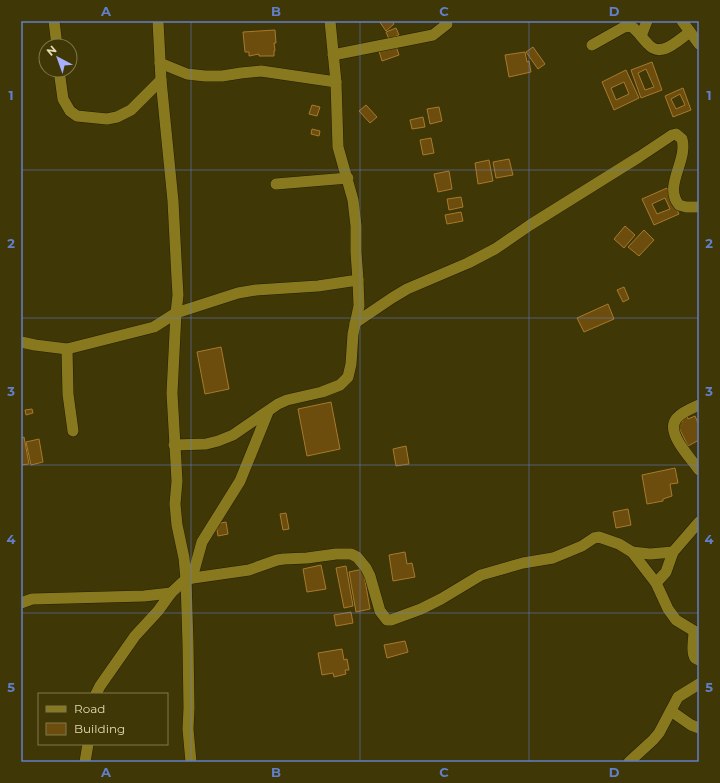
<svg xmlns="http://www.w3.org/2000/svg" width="720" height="783" font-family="Montserrat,sans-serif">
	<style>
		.building { fill: #6d4d0d; stroke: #a67a2c; fill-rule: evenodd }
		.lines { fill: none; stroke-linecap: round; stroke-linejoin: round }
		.minor-casing { stroke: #241f04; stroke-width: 12 }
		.tertiary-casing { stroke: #241f04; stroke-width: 12 }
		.minor { stroke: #89791e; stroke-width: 11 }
		.tertiary { stroke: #89791e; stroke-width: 11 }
		.grid { fill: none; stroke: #627fcb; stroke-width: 1; stroke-opacity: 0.55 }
		.neatline { fill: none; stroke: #627fcb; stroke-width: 1.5 }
		.grid-label { font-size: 13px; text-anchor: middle; font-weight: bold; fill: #627fcb }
	</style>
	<rect width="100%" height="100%" fill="#403707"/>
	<g class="building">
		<path d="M 379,21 L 392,21 L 394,24 L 386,31 Z"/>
		<path d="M 396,28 L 399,35 L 389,39 L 386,32 Z"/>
		<path d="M 275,30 L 276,43 L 274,43 L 275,51 L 274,51 L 274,56 L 259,56 L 259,54 L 249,56 L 249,52 L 245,52 L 243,32 Z"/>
		<path d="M 396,46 L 399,55 L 382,61 L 379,51 Z"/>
		<path d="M 533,47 L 545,64 L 538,69 L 526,52 Z"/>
		<path d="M 525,52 L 527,62 L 529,61 L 531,72 L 509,77 L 505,55 Z"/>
		<path d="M 652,62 L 662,90 L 641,98 L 631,70 ZM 646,69 L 654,87 L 645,90 L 638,73 Z"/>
		<path d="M 626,70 L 639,98 L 614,110 L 602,82 ZM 624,82 L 629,94 L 616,100 L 611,88 Z"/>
		<path d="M 683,88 L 691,110 L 673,117 L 665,96 ZM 680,94 L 685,105 L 676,109 L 671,99 Z"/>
		<path d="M 312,105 L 320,107 L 317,116 L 309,114 Z"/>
		<path d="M 366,105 L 377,117 L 370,123 L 359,111 Z"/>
		<path d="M 439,107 L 442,121 L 430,124 L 427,109 Z"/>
		<path d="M 423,117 L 425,127 L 412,129 L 410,120 Z"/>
		<path d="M 312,129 L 320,131 L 319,136 L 311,134 Z"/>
		<path d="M 431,138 L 434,153 L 423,155 L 420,140 Z"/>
		<path d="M 509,159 L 513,175 L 496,178 L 493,162 Z"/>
		<path d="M 489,160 L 493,181 L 478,184 L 475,163 Z"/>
		<path d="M 449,171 L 452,189 L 438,192 L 434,174 Z"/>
		<path d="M 667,188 L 679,214 L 654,225 L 642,199 ZM 665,198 L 670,209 L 657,214 L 652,204 Z"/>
		<path d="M 461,197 L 463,207 L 449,210 L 447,199 Z"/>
		<path d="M 461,212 L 463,221 L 447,224 L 445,215 Z"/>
		<path d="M 625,226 L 635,235 L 624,248 L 614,239 Z"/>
		<path d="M 644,230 L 654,240 L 639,256 L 628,247 Z"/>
		<path d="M 624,287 L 629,299 L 623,302 L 617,290 Z"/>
		<path d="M 608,304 L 614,319 L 584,332 L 577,318 Z"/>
		<path d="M 221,347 L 229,389 L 205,394 L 197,352 Z"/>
		<path d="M 331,402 L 340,449 L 307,456 L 298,409 Z"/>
		<path d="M 32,409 L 33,413 L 26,415 L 25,410 Z"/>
		<path d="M 687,416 L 688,419 L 695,416 L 699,425 L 699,440 L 688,446 L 677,424 L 683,421 L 682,418 Z"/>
		<path d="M 24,437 L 29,464 L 21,465 L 21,438 Z"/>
		<path d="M 39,439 L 43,462 L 31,465 L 26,442 Z"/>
		<path d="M 406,446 L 409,464 L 396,466 L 393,449 Z"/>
		<path d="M 675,468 L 678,483 L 670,484 L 672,496 L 663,499 L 663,501 L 647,504 L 642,475 Z"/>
		<path d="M 628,509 L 631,525 L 616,528 L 613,512 Z"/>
		<path d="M 286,513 L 289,529 L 283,530 L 280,514 Z"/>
		<path d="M 226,522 L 228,534 L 218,536 L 216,524 Z"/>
		<path d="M 405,552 L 407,564 L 412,563 L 415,577 L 393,581 L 389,555 Z"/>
		<path d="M 321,565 L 326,589 L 307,592 L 303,569 Z"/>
		<path d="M 346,566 L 353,606 L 344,608 L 336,568 Z"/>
		<path d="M 363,569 L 370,609 L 356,612 L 349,572 Z"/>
		<path d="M 351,612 L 353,623 L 336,626 L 334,615 Z"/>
		<path d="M 405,641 L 408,652 L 387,658 L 384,645 Z"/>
		<path d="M 342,649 L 344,660 L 347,659 L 349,670 L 345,670 L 346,674 L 334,677 L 333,673 L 322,675 L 318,653 Z"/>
	</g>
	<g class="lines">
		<defs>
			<g id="minor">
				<path d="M 54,21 L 57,46"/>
				<path d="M 158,21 L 161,80 L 173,201 L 177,278 L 178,295 L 176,313 L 172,393 L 177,481 L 175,504 L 177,525 L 184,558 L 186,579 L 188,644 L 189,708 L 188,729 L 191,762"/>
				<path d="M 641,36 L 647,21"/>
				<path d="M 592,45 L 624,27 L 631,26 C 638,31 642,38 648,44 C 661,59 678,40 690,32"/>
				<path d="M 333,55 L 433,35 L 447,24"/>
				<path d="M 160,63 L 187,74 L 205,76 L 222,76 L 241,73 L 261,71 L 336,82"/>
				<path d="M 59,70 L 63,99 L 70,111 L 77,116 L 107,119 L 117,117 L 131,110 L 161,80"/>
				<path d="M 276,184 L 348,178"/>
				<path d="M 355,323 L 392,298 L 407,289 L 468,263 L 495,249 L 530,225 L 639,157 L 672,135 L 676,134 L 682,139 C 688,161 663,186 679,205 L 686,207 L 699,207"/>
				<path d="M 21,342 L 35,345 L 67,349 L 154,327 L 176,313 L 238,293 L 256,290 L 318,286 L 358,280 L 356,252 L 356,226 L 353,200 L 338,147 L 336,82 L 330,21"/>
				<path d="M 67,349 L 68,394 L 73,431"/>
				<path d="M 699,405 C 692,408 682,412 677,418 C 664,432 691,458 699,470"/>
				<path d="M 174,445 L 206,444 L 218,441 L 233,435 L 278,404 L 287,400 L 322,392 L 340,385 L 348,377 L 351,364 L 353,334 L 359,306 L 358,280"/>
				<path d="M 632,552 L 650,554 L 673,552"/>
				<path d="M 192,578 L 202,542 L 240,481 L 268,412"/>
				<path d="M 656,583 L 666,572 L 673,552 L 699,522"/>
				<path d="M 21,603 L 32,599 L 144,596 L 171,593"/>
				<path d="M 694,631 C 694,639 691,652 695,658 L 699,660"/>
				<path d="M 96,694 L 100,686 L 135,636 L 158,611 L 171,593 L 186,579 L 249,570 L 277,560 L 284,559 L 307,558 L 336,554 L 351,554 L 357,557 L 366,568 L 370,576 L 380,611 L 387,620 L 391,620 L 421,609 L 441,599 L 481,575 L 523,563 L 553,558 L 582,546 L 594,538 L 599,537 L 619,544 L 632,552 L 656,583 L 668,609 L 676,620 L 699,634"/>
				<path d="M 671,711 L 691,725 L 699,728"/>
				<path d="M 85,762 L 88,744"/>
				<path d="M 629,762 L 653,740 L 659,733 L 678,697 L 699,684"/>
			</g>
			<path id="tertiary" d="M 682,21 L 699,44"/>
		</defs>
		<use href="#minor" class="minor-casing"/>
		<use href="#tertiary" class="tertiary-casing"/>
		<use href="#minor" class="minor"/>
		<use href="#tertiary" class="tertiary"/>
	</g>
	<path class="grid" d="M 191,21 L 191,762M 360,21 L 360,762M 529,21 L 529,762M 21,170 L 699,170M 21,318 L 699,318M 21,465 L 699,465M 21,613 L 699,613"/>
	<rect width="720" height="783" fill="none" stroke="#403707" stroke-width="44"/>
	<rect x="38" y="693" width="130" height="52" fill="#403707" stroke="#81794c"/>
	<rect x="46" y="706" width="20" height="6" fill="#89791e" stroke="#81794c"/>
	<text x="74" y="713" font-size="12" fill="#e3dbb3">Road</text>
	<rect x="46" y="723" width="20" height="12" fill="#6d4d0d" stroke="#81794c"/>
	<text x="74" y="733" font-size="12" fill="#e3dbb3">Building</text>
	<g transform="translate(58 58) rotate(319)"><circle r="19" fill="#403707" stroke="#81794c"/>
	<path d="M0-3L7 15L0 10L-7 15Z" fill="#a8b0fc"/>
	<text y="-6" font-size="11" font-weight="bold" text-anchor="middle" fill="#e3dbb3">N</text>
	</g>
	<rect x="22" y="22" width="676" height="739" class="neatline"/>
	<g class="grid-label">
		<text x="106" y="16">A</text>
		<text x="276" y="16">B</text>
		<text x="444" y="16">C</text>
		<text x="614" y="16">D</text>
		<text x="11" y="100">1</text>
		<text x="709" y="100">1</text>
		<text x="11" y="248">2</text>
		<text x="709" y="248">2</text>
		<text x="11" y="396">3</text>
		<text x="709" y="396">3</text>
		<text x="11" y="544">4</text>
		<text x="709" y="544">4</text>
		<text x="11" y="692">5</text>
		<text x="709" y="692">5</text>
		<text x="106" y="777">A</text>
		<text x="276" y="777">B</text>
		<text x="444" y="777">C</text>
		<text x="614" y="777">D</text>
	</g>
</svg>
